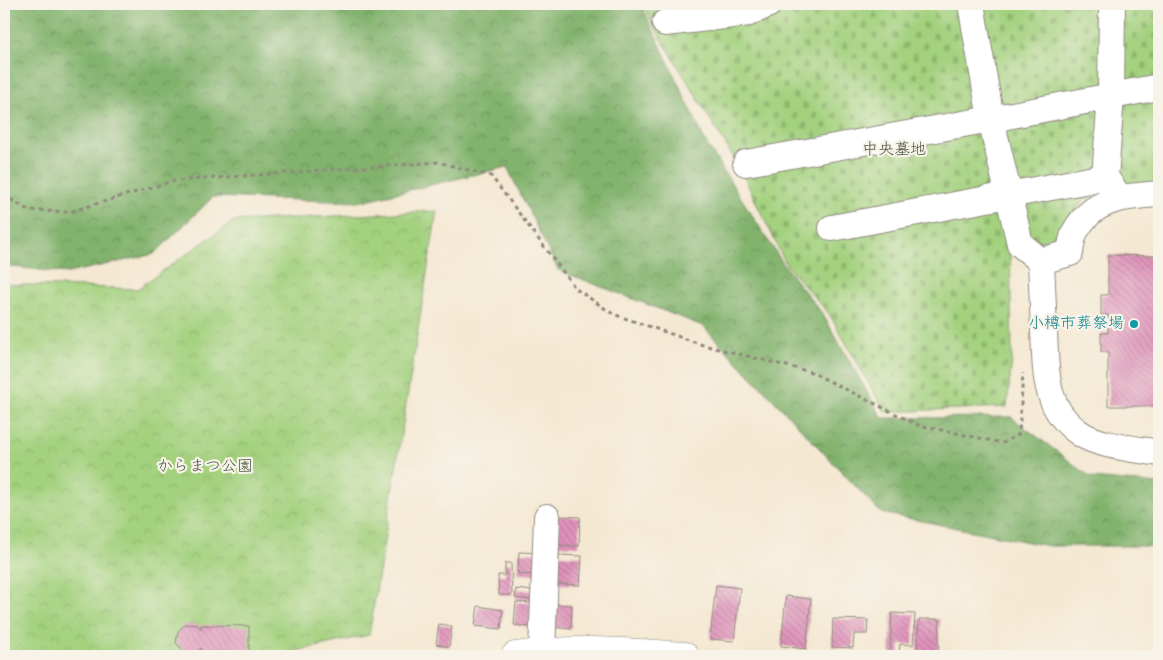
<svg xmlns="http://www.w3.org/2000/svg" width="1163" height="660" font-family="Dekko,'Klee One',sans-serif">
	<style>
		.forest { fill: url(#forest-crowns); stroke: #566f4c }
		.cemetery { fill: url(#cemetery-stones); stroke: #677e54 }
		.park { fill: url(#park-crowns); stroke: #677e54 }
		.building { fill: url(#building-back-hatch) }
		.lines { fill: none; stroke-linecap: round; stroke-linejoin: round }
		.minor-casing { stroke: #908a7e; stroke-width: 28 }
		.major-casing { stroke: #908a7e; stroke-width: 29 }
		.path { stroke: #908a7e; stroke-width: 3; stroke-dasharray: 4 4; stroke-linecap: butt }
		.minor { stroke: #fff; stroke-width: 26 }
		.major { stroke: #fff; stroke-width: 28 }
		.culture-dot { fill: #0f9aa8; stroke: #f7f3e8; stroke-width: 2 }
		.labels { text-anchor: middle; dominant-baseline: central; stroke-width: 4.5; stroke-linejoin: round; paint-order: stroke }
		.park-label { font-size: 16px; fill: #495440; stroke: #f7f3e8 }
		.culture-label { font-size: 16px; fill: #0d838f; stroke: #f7f3e8; text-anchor: end }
	</style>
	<defs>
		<pattern id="forest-crowns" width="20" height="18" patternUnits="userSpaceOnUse" patternTransform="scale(1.25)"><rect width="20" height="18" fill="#82b36d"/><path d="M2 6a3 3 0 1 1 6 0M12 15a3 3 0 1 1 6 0" fill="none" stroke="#6b925a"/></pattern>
		<pattern id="cemetery-stones" width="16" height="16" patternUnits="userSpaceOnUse" patternTransform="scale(1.25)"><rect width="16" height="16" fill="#a3d17e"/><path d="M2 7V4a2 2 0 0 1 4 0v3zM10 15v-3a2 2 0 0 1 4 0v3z" fill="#8cb46d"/></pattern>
		<pattern id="park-crowns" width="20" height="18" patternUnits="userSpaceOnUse" patternTransform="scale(1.25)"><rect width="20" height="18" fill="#a3d17e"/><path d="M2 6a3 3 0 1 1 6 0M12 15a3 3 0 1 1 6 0" fill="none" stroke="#8cb46d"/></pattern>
		<pattern id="building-back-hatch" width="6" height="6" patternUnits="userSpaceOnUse" patternTransform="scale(1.25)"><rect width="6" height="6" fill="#e093bb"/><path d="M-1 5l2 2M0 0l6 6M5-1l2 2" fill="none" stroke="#b67898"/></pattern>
	</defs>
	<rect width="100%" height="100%" fill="#f7f3e8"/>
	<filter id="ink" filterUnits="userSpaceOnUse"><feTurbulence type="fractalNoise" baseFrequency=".02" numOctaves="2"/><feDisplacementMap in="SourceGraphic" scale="10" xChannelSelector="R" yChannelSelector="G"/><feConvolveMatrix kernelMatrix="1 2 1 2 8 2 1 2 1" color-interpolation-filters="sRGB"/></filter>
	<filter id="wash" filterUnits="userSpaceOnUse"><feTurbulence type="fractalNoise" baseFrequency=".0096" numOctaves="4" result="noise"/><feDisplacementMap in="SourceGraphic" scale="20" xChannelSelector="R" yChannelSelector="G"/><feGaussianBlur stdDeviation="1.12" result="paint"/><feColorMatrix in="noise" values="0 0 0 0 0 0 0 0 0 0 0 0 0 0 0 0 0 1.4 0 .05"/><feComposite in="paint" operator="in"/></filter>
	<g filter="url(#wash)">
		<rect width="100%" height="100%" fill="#f4e8d2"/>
		<path class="forest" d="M 4,4 L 641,4 L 707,145 L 786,268 L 822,313 L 882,418 L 1011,417 L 1092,478 L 1159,484 L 1159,546 L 1049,546 L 881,513 L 703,326 L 558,270 L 507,167 L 358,202 L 213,197 L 154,254 L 68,273 L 4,266 Z"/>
		<path class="cemetery" d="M 643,4 L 1159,4 L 1159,181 L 1123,186 L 1083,200 L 1057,241 L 1010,240 L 1012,359 L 1007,407 L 885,412 L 830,315 L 787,266 L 738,165 L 655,28 Z"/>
		<path class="park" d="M 437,211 L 369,635 L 273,656 L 4,656 L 4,284 L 137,289 L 234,221 Z"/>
		<g id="blocks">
			<g class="building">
				<path d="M 1108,255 L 1159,256 L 1159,345 L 1158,345 L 1159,406 L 1108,406 L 1108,352 L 1101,352 L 1101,333 L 1108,333 L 1108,315 L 1101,315 L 1101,295 L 1108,295 Z"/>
				<path d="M 557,516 L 580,517 L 579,546 L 556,545 Z"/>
				<path d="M 519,552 L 541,553 L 540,575 L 518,574 Z"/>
				<path d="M 558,555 L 582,556 L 580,585 L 557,584 Z"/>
				<path d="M 505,563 L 511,563 L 512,595 L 499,595 L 498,575 L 505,575 Z"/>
				<path d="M 716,585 L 740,588 L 734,641 L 710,639 Z"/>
				<path d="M 516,589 L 533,591 L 532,600 L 515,598 Z"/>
				<path d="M 786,596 L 811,599 L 806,649 L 781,646 Z"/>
				<path d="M 516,602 L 532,603 L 530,627 L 514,625 Z"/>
				<path d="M 552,604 L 572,605 L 571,629 L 551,627 Z"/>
				<path d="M 478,606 L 503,610 L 501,629 L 475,626 Z"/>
				<path d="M 892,613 L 915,614 L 913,645 L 900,644 L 899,654 L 890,653 Z"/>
				<path d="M 833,619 L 868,620 L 867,634 L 854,634 L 853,648 L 832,647 Z"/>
				<path d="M 919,619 L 940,619 L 938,652 L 917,651 Z"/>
				<path d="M 186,624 L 198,625 L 201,630 L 201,625 L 249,626 L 249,652 L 201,652 L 201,648 L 195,653 L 184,651 L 176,643 L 178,631 Z"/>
				<path d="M 439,624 L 452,626 L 449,647 L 436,644 Z"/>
			</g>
		</g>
	</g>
	<g filter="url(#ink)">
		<use href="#blocks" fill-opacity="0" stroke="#908a7e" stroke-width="1"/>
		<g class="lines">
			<defs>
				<g id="minor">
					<path d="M 971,4 L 991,119 L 1020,244 L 1041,261 C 1042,284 1043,307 1044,330 C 1046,371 1043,409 1081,434 C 1099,446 1137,449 1159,453"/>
					<path d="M 1112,4 L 1111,96 L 1105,177 L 1119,197"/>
					<path d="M 665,23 L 749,13 L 769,4"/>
					<path d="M 746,163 L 991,119 L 1159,87"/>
					<path d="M 832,228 L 1105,177"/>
					<path d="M 1041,261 L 1070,253 C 1071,246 1072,236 1076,230 C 1095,197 1126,197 1159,194"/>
					<path d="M 542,652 L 547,517"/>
				</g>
				<path id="major" d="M 515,656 C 572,647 628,652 685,656"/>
			</defs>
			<use href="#minor" class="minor-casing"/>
			<use href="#major" class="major-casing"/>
			<path class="path" d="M 4,195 L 28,210 L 69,212 L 173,181 L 438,162 L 491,176 L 576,289 L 613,314 L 703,345 L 811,372 L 918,425 L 1003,443 L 1019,434 L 1023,373"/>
			<use href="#minor" class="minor"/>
			<use href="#major" class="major"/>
		</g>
	</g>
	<circle class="culture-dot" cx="1134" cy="324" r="5"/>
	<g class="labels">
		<g class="park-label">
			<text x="894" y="150">中央墓地</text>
			<text x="205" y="467">からまつ公園</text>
		</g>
		<g class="culture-label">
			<text x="1124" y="324">小樽市葬祭場</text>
		</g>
	</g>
	<rect width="1163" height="660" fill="none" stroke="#f7f3e8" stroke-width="20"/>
</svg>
